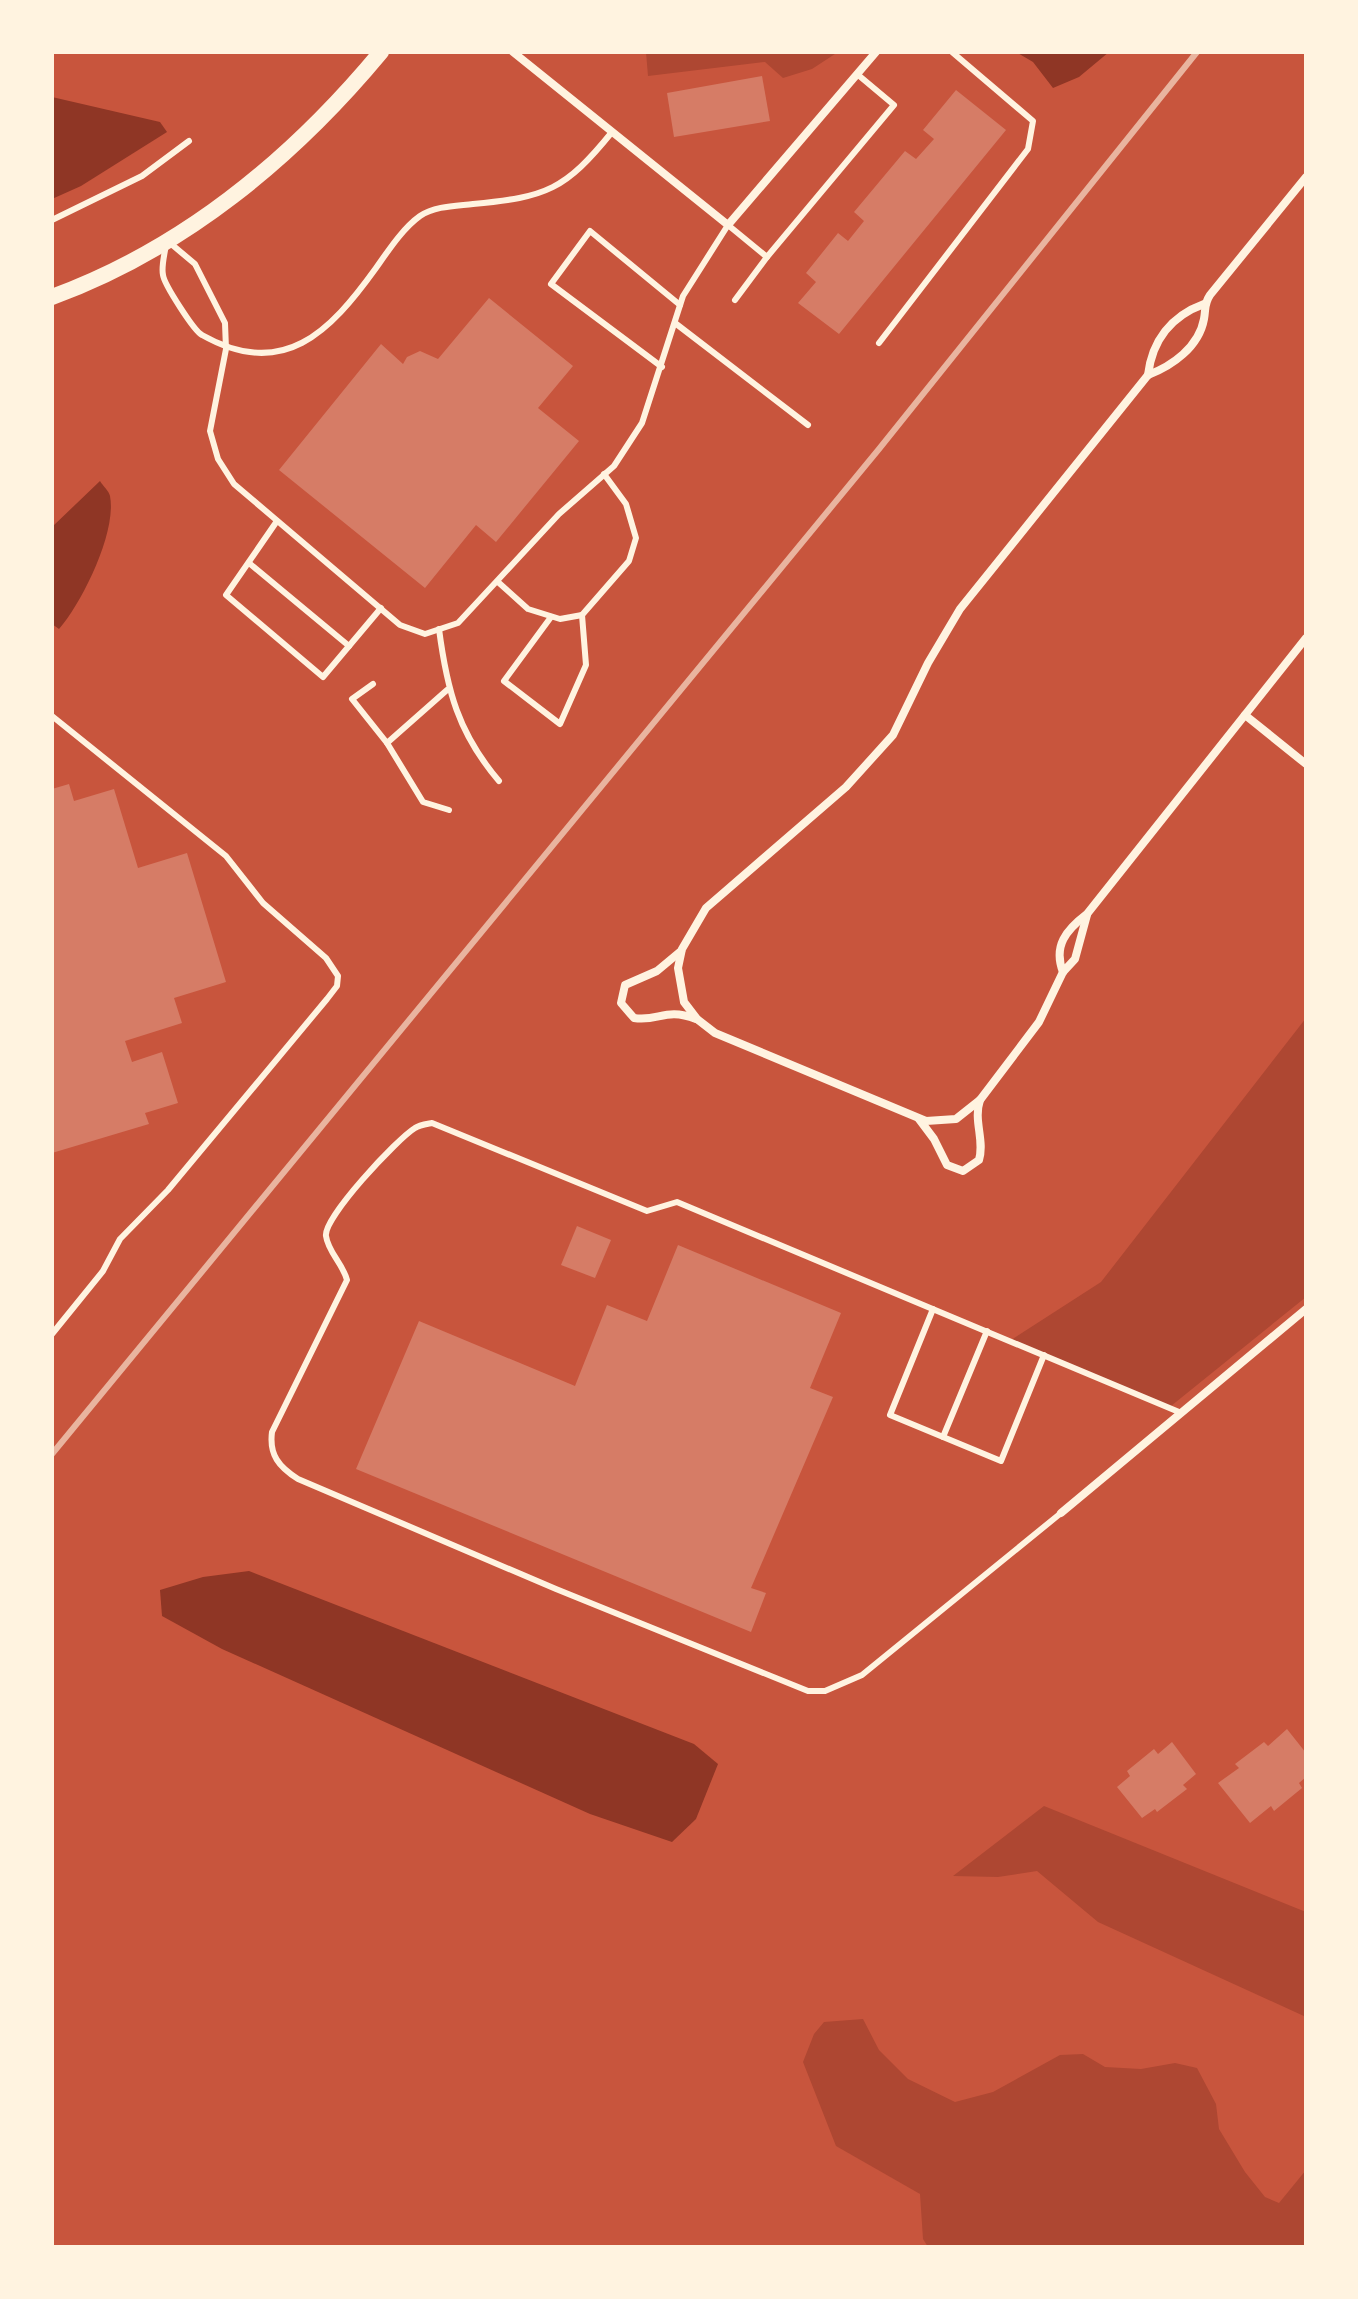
<svg xmlns="http://www.w3.org/2000/svg" width="1358" height="2299" font-family="Commissioner,sans-serif">
	<style>
		.green { fill: #ae4732 }
		.water { fill: #8f3625 }
		.building { fill: #d67c66 }
		.lines { fill: none; stroke-linecap: round; stroke-linejoin: round }
		.service { stroke: #fff3e0; stroke-width: 6 }
		.minor { stroke: #fff3e0; stroke-width: 8 }
		.secondary { stroke: #fff3e0; stroke-width: 16 }
		.rail { stroke: #e9b49f; stroke-width: 6 }
	</style>
	<rect width="100%" height="100%" fill="#c8553d"/>
	<g class="green">
		<path d="M 646,52 L 838,52 L 812,69 L 783,78 L 765,62 L 648,76 Z"/>
		<path d="M 1306,1018 L 1306,1297 L 1171,1406 L 1008,1342 L 1101,1282 Z"/>
		<path d="M 1044,1806 L 1306,1912 L 1306,2017 L 1098,1922 L 1037,1871 L 998,1877 L 953,1876 Z"/>
		<path d="M 863,2019 L 879,2050 L 908,2079 L 955,2102 L 993,2092 L 1060,2055 L 1083,2054 L 1105,2067 L 1141,2069 L 1175,2063 L 1197,2068 L 1216,2104 L 1219,2129 L 1245,2172 L 1265,2197 L 1279,2203 L 1306,2170 L 1306,2247 L 928,2247 L 923,2239 L 920,2194 L 836,2146 L 803,2062 L 814,2034 L 824,2022 Z"/>
	</g>
	<g class="water">
		<path d="M 1016,52 L 1109,52 L 1079,77 L 1053,88 L 1033,62 Z"/>
		<path d="M 52,97 L 160,122 L 167,132 L 81,186 L 52,199 Z"/>
		<path d="M 100,481 C 103,486 109,491 110,496 C 117,532 82,603 59,629 L 52,624 L 52,527 Z"/>
		<path d="M 249,1571 L 694,1744 L 718,1764 L 696,1819 L 672,1842 L 590,1814 L 222,1649 L 162,1616 L 160,1590 L 203,1577 Z"/>
	</g>
	<g class="building">
		<path d="M 762,76 L 770,121 L 674,137 L 667,93 Z"/>
		<path d="M 956,90 L 1006,130 L 839,334 L 798,303 L 816,282 L 806,273 L 838,233 L 848,241 L 864,221 L 854,212 L 905,151 L 916,159 L 934,139 L 923,130 Z"/>
		<path d="M 489,298 L 573,366 L 538,408 L 579,441 L 496,542 L 476,525 L 425,588 L 279,470 L 381,344 L 403,364 L 407,357 L 420,351 L 438,359 Z"/>
		<path d="M 69,784 L 74,801 L 114,789 L 138,868 L 187,853 L 226,982 L 174,998 L 182,1023 L 125,1041 L 132,1062 L 162,1052 L 178,1103 L 145,1113 L 149,1124 L 52,1153 L 52,789 Z"/>
		<path d="M 577,1226 L 611,1240 L 595,1278 L 561,1265 Z"/>
		<path d="M 678,1245 L 841,1313 L 810,1388 L 833,1397 L 751,1588 L 766,1593 L 751,1632 L 356,1469 L 419,1321 L 575,1386 L 607,1305 L 647,1321 Z"/>
		<path d="M 1287,1729 L 1306,1753 L 1306,1777 L 1299,1783 L 1302,1788 L 1274,1811 L 1271,1806 L 1250,1823 L 1218,1783 L 1239,1768 L 1235,1764 L 1264,1742 L 1268,1746 Z"/>
		<path d="M 1172,1742 L 1196,1774 L 1183,1785 L 1187,1789 L 1157,1812 L 1155,1809 L 1142,1818 L 1117,1787 L 1130,1776 L 1127,1771 L 1154,1749 L 1158,1754 Z"/>
	</g>
	<g class="lines">
		<g class="service">
			<path d="M 52,220 L 142,176 L 189,141"/>
			<path d="M 170,243 L 195,264 L 225,323 L 226,349 L 210,431 L 218,459 L 234,484 L 400,625 L 425,634 L 458,623 L 559,514 L 614,466 L 642,423 L 683,296 L 728,225 L 767,257 L 894,105 L 857,74"/>
			<path d="M 166,244 C 165,253 161,266 163,275 C 164,284 194,331 202,335 C 283,381 330,332 376,268 C 388,251 403,228 420,216 C 435,206 456,206 473,204 C 547,197 565,190 612,132"/>
			<path d="M 735,300 L 767,257"/>
			<path d="M 675,323 L 808,425"/>
			<path d="M 879,343 L 1028,149 L 1033,121 L 952,52"/>
			<path d="M 662,367 L 551,284 L 590,231 L 680,305"/>
			<path d="M 277,521 L 226,595 L 323,677 L 381,608"/>
			<path d="M 249,563 L 349,646"/>
			<path d="M 498,582 L 528,609 L 560,619 L 582,615 L 629,561 L 636,538 L 626,504 L 604,474"/>
			<path d="M 551,617 L 504,681 L 560,724 L 586,665 L 582,615"/>
			<path d="M 439,629 C 447,690 458,733 499,781"/>
			<path d="M 373,684 L 352,699 L 387,743"/>
			<path d="M 447,690 L 387,743 L 423,802 L 449,810"/>
			<path d="M 52,716 L 226,856 L 263,903 L 326,958 L 338,976 L 337,986 L 327,999 L 168,1190 L 120,1239 L 103,1271 L 52,1334"/>
			<path d="M 933,1309 L 890,1415 L 1001,1461 L 1044,1355"/>
			<path d="M 943,1437 L 987,1331"/>
			<path d="M 1061,1513 L 862,1675 L 825,1691 L 808,1691 L 556,1589 L 298,1479 C 279,1467 269,1455 272,1432 L 347,1280 C 343,1264 328,1252 326,1236 C 323,1218 397,1139 415,1128 C 419,1125 427,1124 432,1123 L 647,1211 L 677,1202 L 1179,1412"/>
		</g>
		<g class="minor">
			<path d="M 513,52 L 728,225 L 876,52"/>
			<path d="M 1148,375 C 1152,341 1171,316 1204,304"/>
			<path d="M 1245,715 L 1306,764"/>
			<path d="M 681,951 L 657,971 L 625,985 L 621,1003 L 634,1018 C 659,1022 665,1007 696,1019"/>
			<path d="M 1063,972 C 1053,946 1066,930 1087,914 L 1306,638"/>
			<path d="M 980,1100 L 956,1119 L 926,1121 L 715,1033 L 697,1019 L 684,1002 L 678,968 L 682,949 L 706,908 L 846,787 L 893,735 L 928,663 L 960,609 L 1148,375 C 1172,366 1199,347 1204,319 C 1206,308 1204,304 1210,295 L 1306,177"/>
			<path d="M 919,1119 L 934,1139 L 947,1165 L 963,1171 L 979,1160 C 985,1140 973,1121 980,1100 L 1039,1022 L 1063,972 L 1075,959 L 1087,915"/>
			<path d="M 1061,1513 L 1306,1309"/>
		</g>
		<path class="secondary" d="M 52,297 C 183,249 293,158 381,52"/>
		<path class="rail" d="M 52,1454 L 879,449 L 1197,52"/>
	</g>
	<rect width="1358" height="2299" fill="none" stroke="#fff3e0" stroke-width="108"/>
</svg>
